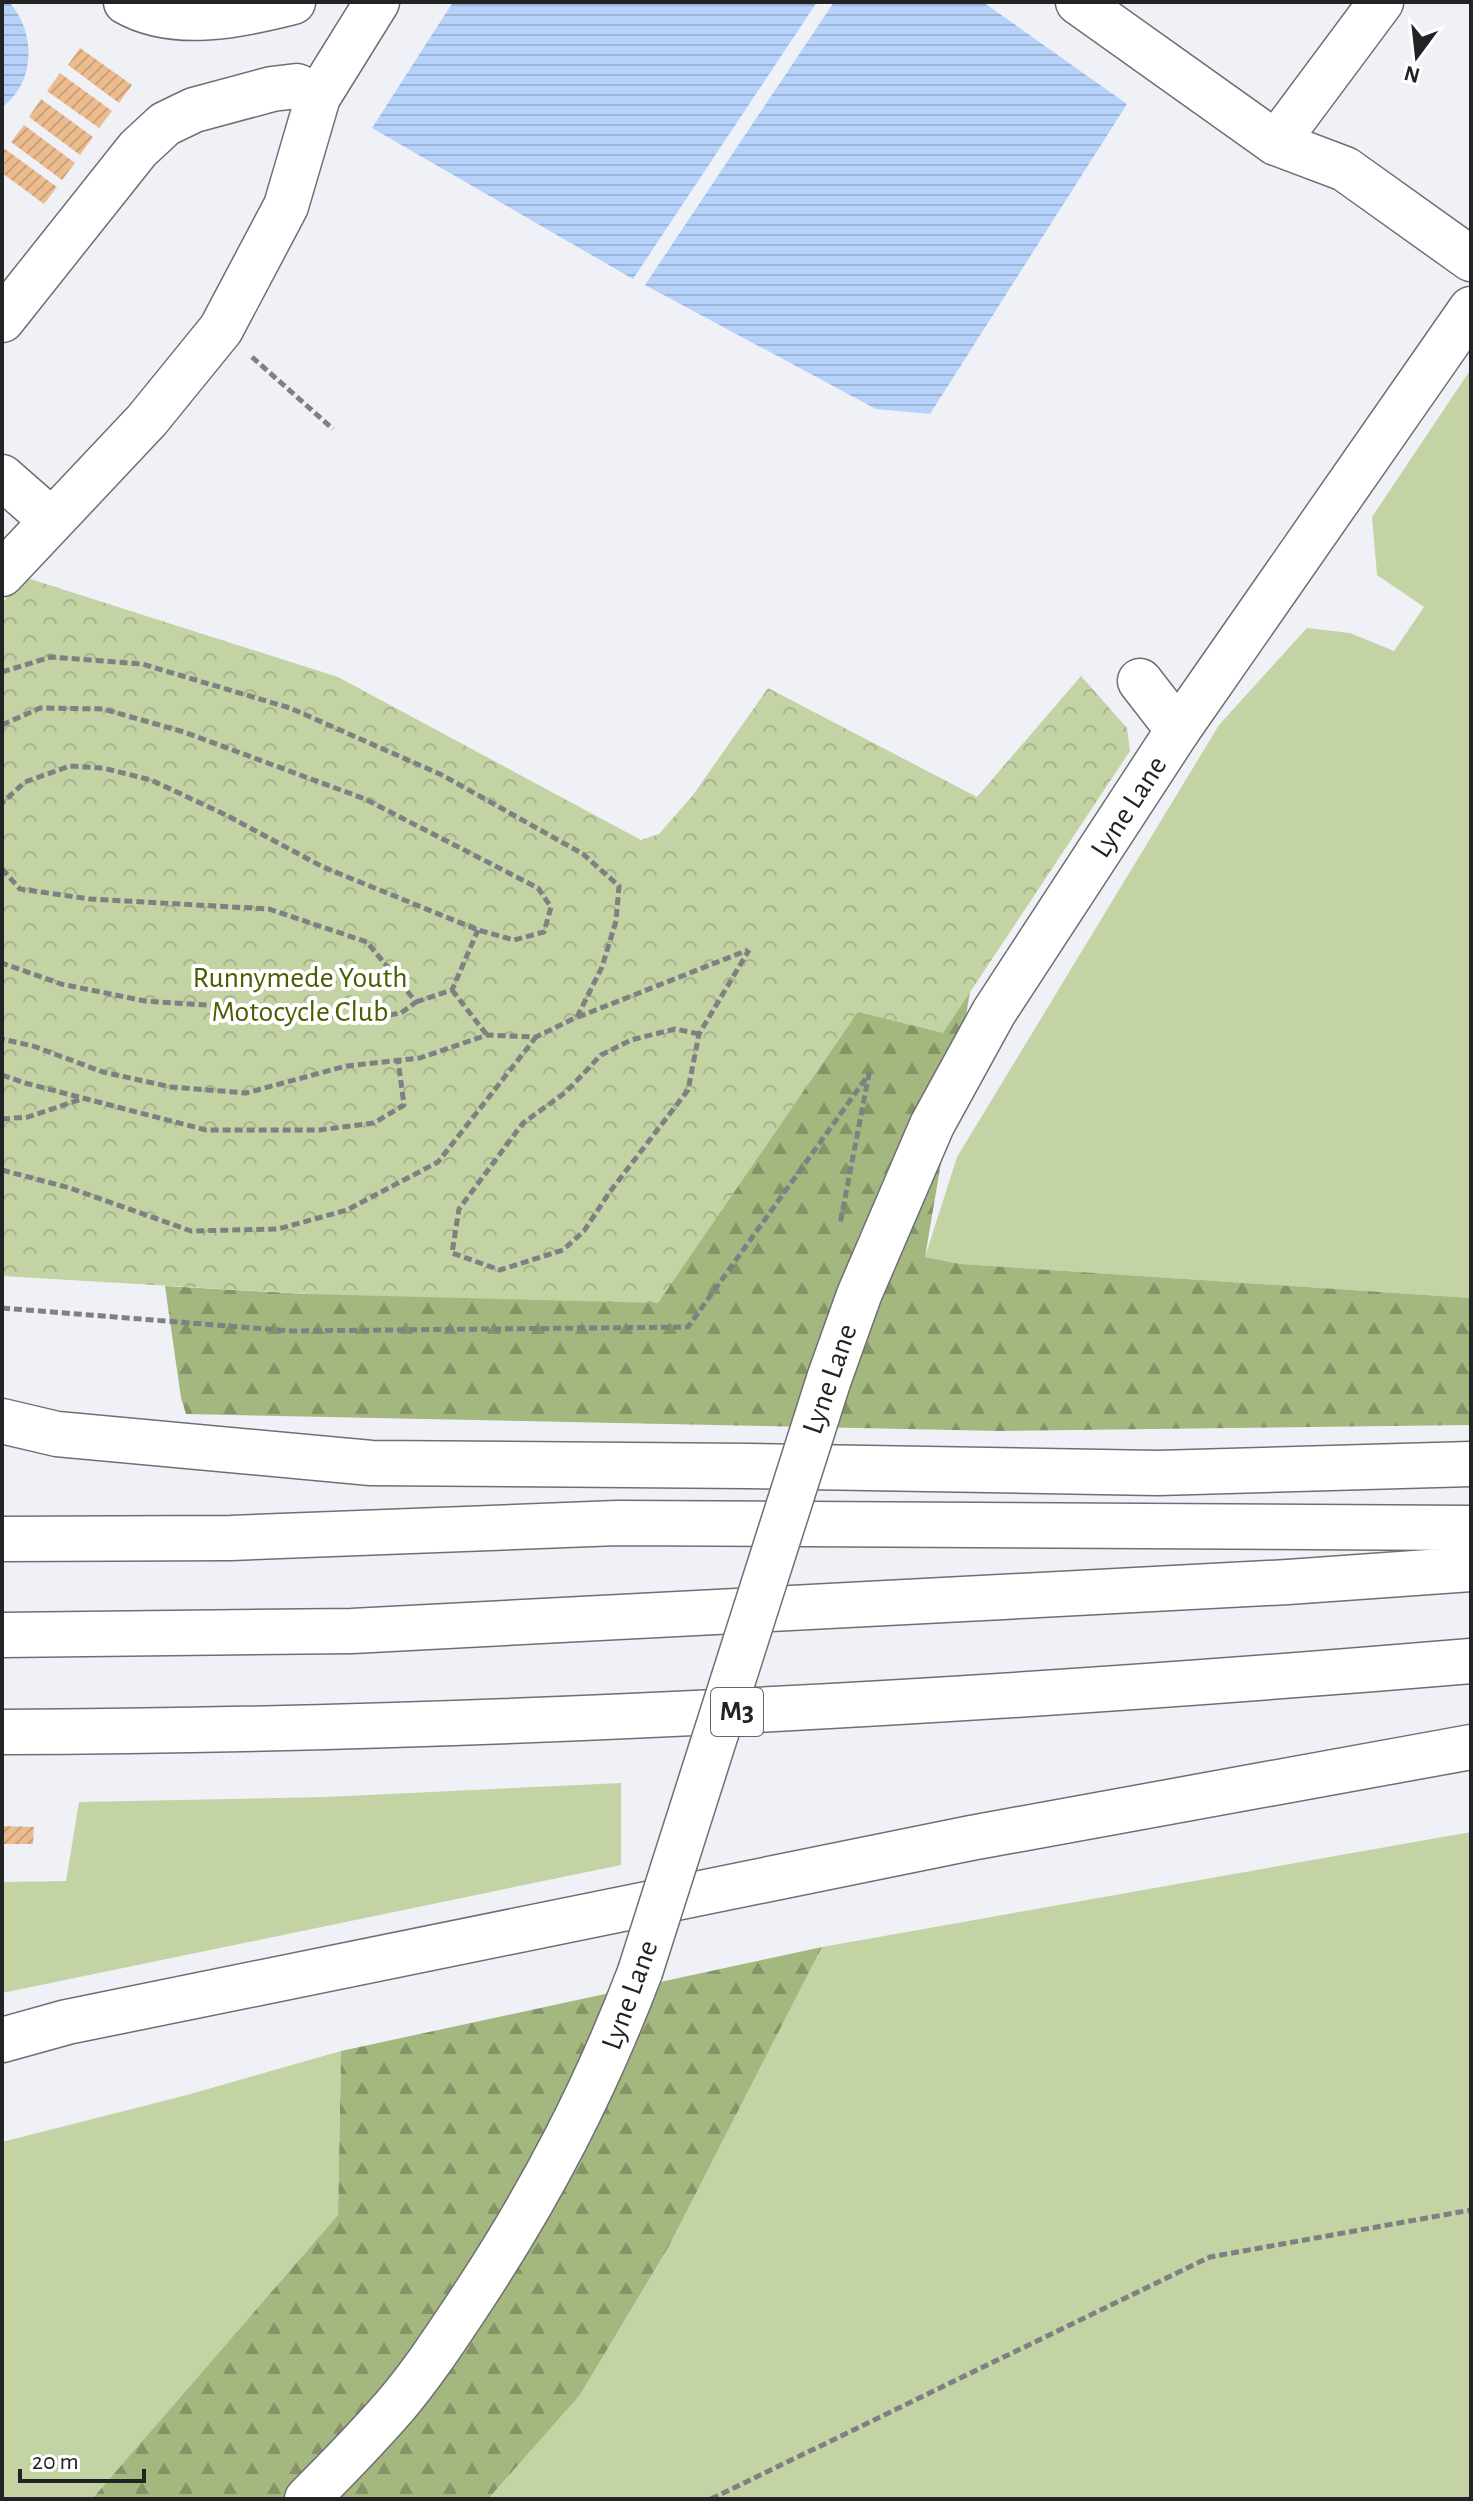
<svg xmlns="http://www.w3.org/2000/svg" width="1473" height="2501" font-family="'Alegreya Sans',sans-serif">
	<style>
		.grass { fill: #c3d3a3 }
		.forest { fill: url(#forest-firs) }
		.park { fill: url(#park-crowns) }
		.water { fill: url(#water-rules) }
		.building { fill: url(#building-hatch) }
		.lines { fill: none; stroke-linecap: round; stroke-linejoin: round }
		.minor-casing { stroke: #6e6f74; stroke-width: 47 }
		.highway-casing { stroke: #6e6f74; stroke-width: 47 }
		.path { stroke: #7f8084; stroke-width: 5; stroke-dasharray: 8 4; stroke-linecap: butt }
		.minor { stroke: #fff; stroke-width: 44 }
		.highway { stroke: #fff; stroke-width: 44 }
		.minor-bridge-casing { stroke: #6e6f74; stroke-width: 47; stroke-linecap: butt }
		.minor-bridge { stroke: #fff; stroke-width: 44 }
		.labels { text-anchor: middle; dominant-baseline: central; stroke-width: 8; stroke-linejoin: round; paint-order: stroke }
		.shield { fill: #fff; stroke: #646566; stroke-width: 2 }
		.shield-label { font-size: 28px; font-weight: bold; fill: #222325 }
		.street-label { font-size: 30px; fill: #222325; stroke: #fff }
		.park-label { font-size: 30px; fill: #4b5f02; stroke: #fff }
	</style>
	<defs>
		<pattern id="forest-firs" width="22" height="20" patternUnits="userSpaceOnUse" patternTransform="scale(2)"><rect width="22" height="20" fill="#a4b77e"/><path d="M5 1l3.5 6h-7zM16 11l3.5 6h-7z" fill="#859467"/></pattern>
		<pattern id="park-crowns" width="20" height="18" patternUnits="userSpaceOnUse" patternTransform="scale(2)"><rect width="20" height="18" fill="#c3d3a3"/><path d="M2 6a3 3 0 1 1 6 0M12 15a3 3 0 1 1 6 0" fill="none" stroke="#a7b58c"/></pattern>
		<pattern id="water-rules" width="6" height="5" patternUnits="userSpaceOnUse" patternTransform="scale(2)"><rect width="6" height="5" fill="#b6d2fa"/><path d="M0 2.5h6" fill="none" stroke="#9cb4d6"/></pattern>
		<pattern id="building-hatch" width="6" height="6" patternUnits="userSpaceOnUse" patternTransform="scale(2)"><rect width="6" height="6" fill="#ecbc8f"/><path d="M-1 1l2-2M0 6l6-6M5 7l2-2" fill="none" stroke="#caa17b"/></pattern>
	</defs>
	<rect width="100%" height="100%" fill="#f0f1f7"/>
	<g class="grass">
		<path d="M 1471,369 L 1471,1298 L 961,1264 L 925,1257 L 957,1157 L 1219,725 L 1307,628 L 1350,633 L 1394,651 L 1424,607 L 1377,575 L 1372,517 Z"/>
		<path d="M 621,1783 L 621,1865 L 2,1993 L 2,1882 L 66,1881 L 79,1802 L 326,1797 Z"/>
		<path d="M 1471,1832 L 1471,2499 L 488,2499 L 580,2395 L 669,2246 L 822,1947 Z"/>
		<path d="M 341,2051 L 338,2215 L 92,2499 L 2,2499 L 2,2142 L 187,2095 Z"/>
	</g>
	<g class="forest">
		<path d="M 970,992 L 925,1257 L 961,1264 L 1471,1298 L 1471,1425 L 1000,1431 L 186,1414 L 181,1398 L 165,1286 L 307,1294 L 758,1022 Z"/>
		<path d="M 822,1947 L 669,2246 L 580,2395 L 488,2499 L 92,2499 L 338,2215 L 341,2051 Z"/>
	</g>
	<path class="park" d="M 24,577 L 338,677 L 641,840 L 659,834 L 693,795 L 768,688 L 977,797 L 1081,676 L 1127,728 L 1130,751 L 943,1033 L 858,1012 L 658,1303 L 307,1294 L 2,1276 L 2,603 Z"/>
	<g class="water">
		<path d="M 2,2 L 9,2 C 36,31 36,83 2,107 Z"/>
		<path d="M 453,2 L 817,2 L 633,279 L 372,128 Z"/>
		<path d="M 834,2 L 983,2 L 1127,104 L 930,414 L 876,409 L 645,285 Z"/>
	</g>
	<g class="building">
		<path d="M 80,48 L 132,85 L 119,103 L 68,65 Z"/>
		<path d="M 60,73 L 112,111 L 99,128 L 47,91 Z"/>
		<path d="M 41,99 L 93,137 L 80,155 L 29,117 Z"/>
		<path d="M 24,125 L 75,163 L 62,180 L 11,142 Z"/>
		<path d="M 5,149 L 57,187 L 44,204 L 2,173 L 2,153 Z"/>
		<path d="M 2,1826 L 34,1827 L 33,1844 L 2,1844 Z"/>
	</g>
	<g class="lines">
		<defs>
			<g id="minor">
				<path d="M 126,2 C 175,30 242,15 293,2"/>
				<path d="M 1078,2 L 1276,143 L 1345,169 L 1471,259"/>
				<path d="M 1276,143 L 1381,2"/>
				<path d="M 2,320 L 138,149 L 165,124 L 194,110 L 272,89 L 297,86 L 318,97"/>
				<path d="M 2,477 L 51,520"/>
				<path d="M 2,574 L 147,420 L 221,329 L 286,206 L 318,97 L 377,2"/>
				<path d="M 1140,681 L 1178,730"/>
				<path d="M 829,1379 L 859,1295 L 932,1125 L 994,1012 L 1178,730 L 1471,309"/>
				<path d="M 307,2499 C 337,2469 367,2438 395,2406 C 424,2372 449,2333 473,2297 C 542,2192 595,2090 640,1972"/>
			</g>
			<g id="highway">
				<path d="M 2,1421 L 57,1434 L 371,1463 L 748,1466 L 1158,1473 L 1471,1464"/>
				<path d="M 2,1539 L 231,1538 L 617,1523 L 1471,1528"/>
				<path d="M 2,1635 L 352,1631 L 1288,1582 L 1471,1569"/>
				<path d="M 2,1732 C 493,1730 982,1702 1471,1661"/>
				<path d="M 2,2040 L 67,2022 L 971,1838 L 1471,1747"/>
			</g>
		</defs>
		<use href="#minor" class="minor-casing"/>
		<use href="#highway" class="highway-casing"/>
		<g class="path">
			<path d="M 252,357 L 333,429"/>
			<path d="M 2,672 L 51,657 L 142,664 L 290,708 L 442,775 L 583,854 L 619,886 L 616,921 L 602,967 L 577,1017 L 536,1037 L 487,1035 L 420,1058 L 346,1066 L 246,1093 L 171,1087 L 103,1072 L 33,1046 L 2,1039"/>
			<path d="M 2,725 L 40,708 L 103,709 L 184,732 L 365,799 L 538,888 L 551,907 L 544,932 L 514,940 L 478,930 L 323,867 L 226,815 L 151,780 L 103,768 L 70,766 L 25,782 L 2,803"/>
			<path d="M 2,869 L 20,889 L 90,899 L 269,909 L 367,942 L 416,1002 L 401,1013 L 368,1019 L 325,1016 L 282,1010 L 145,1001 L 61,984 L 2,963"/>
			<path d="M 452,990 L 487,1035"/>
			<path d="M 416,1002 L 452,990 L 478,930"/>
			<path d="M 578,1017 L 748,950"/>
			<path d="M 699,1034 L 675,1029 L 631,1040 L 601,1055 L 566,1092 L 523,1123 L 459,1209 L 452,1253 L 500,1270 L 563,1250 L 584,1231 L 609,1193 L 688,1090 L 699,1034 L 749,950"/>
			<path d="M 2,1075 L 25,1083 L 206,1130 L 320,1130 L 374,1123 L 404,1105 L 398,1060"/>
			<path d="M 2,1119 L 28,1117 L 82,1099"/>
			<path d="M 2,1170 L 70,1188 L 191,1231 L 278,1229 L 347,1210 L 438,1162 L 536,1037"/>
			<path d="M 2,1308 L 291,1331 L 688,1327 L 869,1074 L 840,1224"/>
			<path d="M 711,2499 L 1210,2257 L 1471,2210"/>
		</g>
		<use href="#minor" class="minor"/>
		<use href="#highway" class="highway"/>
		<defs>
			<path id="minor-bridge" d="M 640,1972 L 829,1379"/>
		</defs>
		<use href="#minor-bridge" class="minor-bridge-casing"/>
		<use href="#minor-bridge" class="minor-bridge"/>
	</g>
	<g class="labels">
		<rect class="shield" x="711" y="1688" width="52" height="48" rx="6"/>
		<g class="shield-label">
			<text x="737" y="1712">M3</text>
		</g>
		<g class="street-label">
			<text transform="translate(1129 807) rotate(-57)">Lyne Lane</text>
			<text transform="translate(830 1379) rotate(-71)">Lyne Lane</text>
			<text transform="translate(630 1995) rotate(-70)">Lyne Lane</text>
		</g>
		<g class="park-label">
			<text x="300" y="978">Runnymede Youth<tspan x="300" dy="34">Motocycle Club</tspan></text>
		</g>
	</g>
	<rect width="1473" height="2501" fill="none" stroke="#222325" stroke-width="8"/>
	<g transform="translate(1417 56) rotate(195)" stroke="#ffffff" stroke-width="6" paint-order="stroke">
	<path d="M0-6L14 30L0 20L-14 30Z" fill="#222325"/>
	<text y="-12" font-size="22" font-weight="bold" text-anchor="middle" fill="#222325">N</text>
	</g>
	<path d="M20 2469v12h124v-12" fill="none" stroke="#222325" stroke-width="4"/>
	<text x="32" y="2469" font-size="24" fill="#222325" stroke="#ffffff" stroke-width="6" paint-order="stroke">20 m</text>
</svg>
